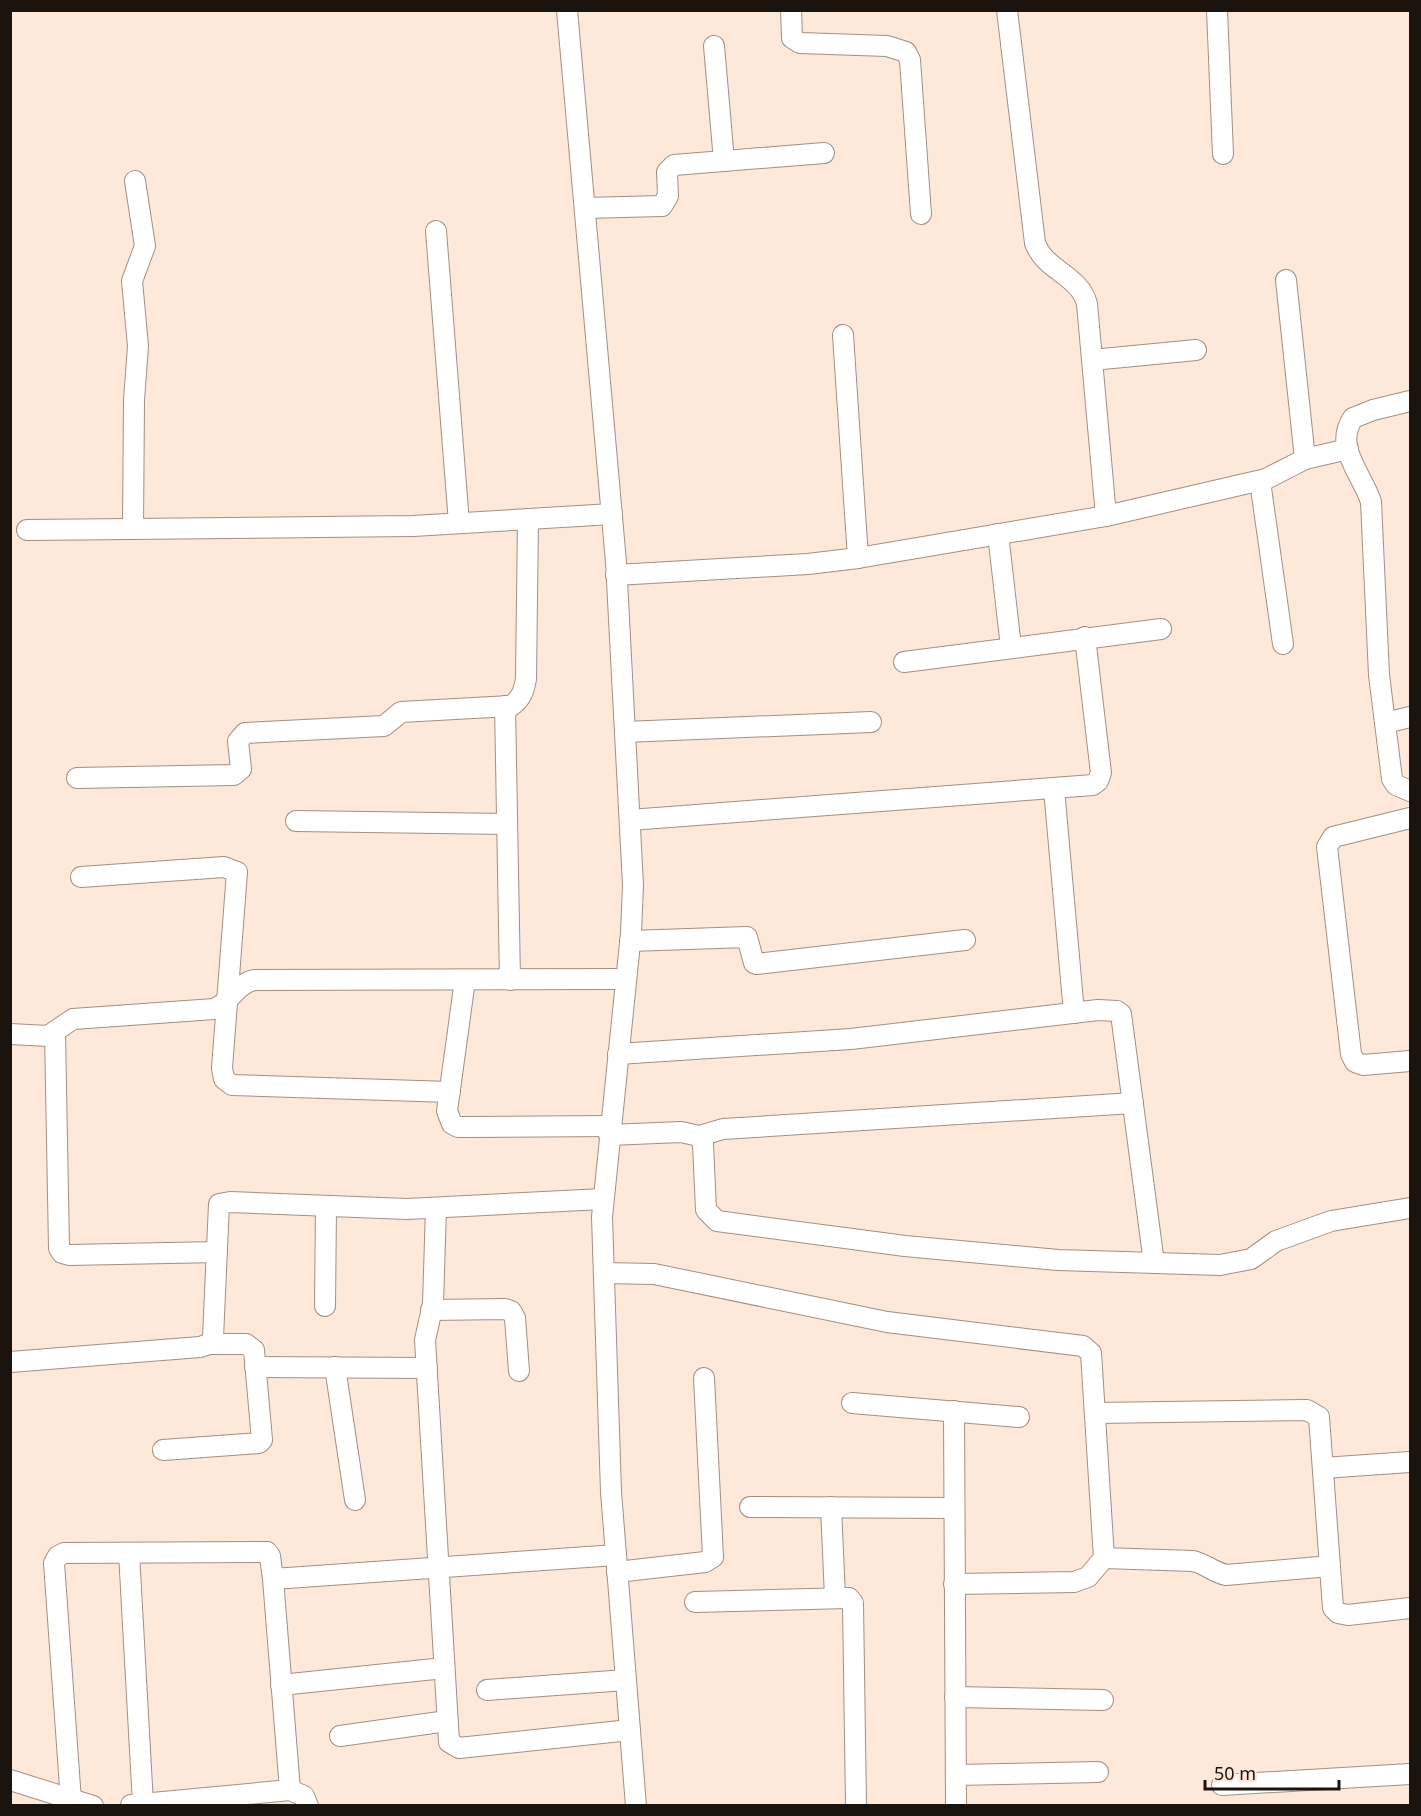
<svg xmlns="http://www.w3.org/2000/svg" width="1421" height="1816" font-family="'Noto Sans',sans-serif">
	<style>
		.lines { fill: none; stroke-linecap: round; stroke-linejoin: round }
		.minor-casing { stroke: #a38f82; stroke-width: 22 }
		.minor { stroke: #fff; stroke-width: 20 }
	</style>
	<rect width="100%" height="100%" fill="#fee8da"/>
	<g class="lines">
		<defs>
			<g id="minor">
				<path d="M 567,10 L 616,562 L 633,885 L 631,933 L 602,1217 L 611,1492 L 636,1806"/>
				<path d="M 791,10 L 792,38 L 800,43 L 887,46 L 906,52 L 910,60 L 921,214"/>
				<path d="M 1007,10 L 1035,243 C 1045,271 1080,275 1087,304 L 1106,516"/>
				<path d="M 1217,10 L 1223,154"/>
				<path d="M 714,46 L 724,161"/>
				<path d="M 585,208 L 662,206 L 668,196 L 667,172 L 674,165 L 824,153"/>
				<path d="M 436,231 L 459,523"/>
				<path d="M 1286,280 L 1305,459"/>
				<path d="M 843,335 L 858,558"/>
				<path d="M 1092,360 L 1196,350"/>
				<path d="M 1410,401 L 1373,410 L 1353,418 C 1333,447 1363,475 1371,502 L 1379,675 L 1392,779 L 1396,785 L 1410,791"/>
				<path d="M 1260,481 L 1283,644"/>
				<path d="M 133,529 L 134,400 L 138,346 L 132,281 L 145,246 L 135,181"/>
				<path d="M 27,530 L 413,526 L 612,514"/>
				<path d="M 998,534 L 1011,647"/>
				<path d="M 616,575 L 808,564 L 858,558 L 1106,516 L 1266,479 L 1305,459 L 1348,449"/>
				<path d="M 904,662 L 1161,629"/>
				<path d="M 505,706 L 510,980"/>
				<path d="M 1385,723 L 1410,717"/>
				<path d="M 625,732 L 871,722"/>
				<path d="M 77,778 L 234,775 L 241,769 L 238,741 L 245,733 L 384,726 L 401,712 L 511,706 C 521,699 524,691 526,679 L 528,519"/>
				<path d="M 1054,789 L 1074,1013"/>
				<path d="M 1410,818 L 1333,837 L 1327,847 L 1351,1054 L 1355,1062 L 1363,1065 L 1410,1061"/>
				<path d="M 630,820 L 1093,785 L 1098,781 L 1101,773 L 1085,637"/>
				<path d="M 296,821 L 507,824"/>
				<path d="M 81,877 L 224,867 L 237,872 L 222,1068 L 224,1079 L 232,1085 L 450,1092"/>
				<path d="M 630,941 L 747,937 L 754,963 L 757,964 L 965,940"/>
				<path d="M 465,980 L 447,1111 L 452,1124 L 458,1127 L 610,1126"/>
				<path d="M 55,1033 L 59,1248 L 62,1253 L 69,1255 L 217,1252"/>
				<path d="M 10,1034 L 48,1036 L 73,1019 L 214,1009 C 231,1002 235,985 254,980 L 626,979"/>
				<path d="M 618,1054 L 851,1039 L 1098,1010 L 1117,1011 L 1121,1014 L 1154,1263"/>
				<path d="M 609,1135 L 681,1132 L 699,1136 L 703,1144 L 706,1210 L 717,1221 L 905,1246 L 1058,1260 L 1220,1265 L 1251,1259 L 1276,1241 L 1331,1221 L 1410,1208"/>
				<path d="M 699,1136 L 723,1129 L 1133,1103"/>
				<path d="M 436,1208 L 433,1304 L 425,1340 L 449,1742 L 459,1748 L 630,1730"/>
				<path d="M 604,1273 L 654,1274 L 887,1322 L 1083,1346 L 1091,1353 L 1104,1558 L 1193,1561 C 1206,1564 1213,1572 1226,1575 L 1330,1566"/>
				<path d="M 325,1306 L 326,1207"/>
				<path d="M 431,1310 L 505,1309 L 511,1311 L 515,1318 L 519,1371"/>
				<path d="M 10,1362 L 200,1347 L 209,1344 L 213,1338 L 219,1204 L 230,1202 L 407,1209 L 603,1199"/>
				<path d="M 255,1367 L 427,1368"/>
				<path d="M 335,1367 L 355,1500"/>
				<path d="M 852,1403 L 1019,1417"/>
				<path d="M 954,1411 L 956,1806"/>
				<path d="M 1095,1413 L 1307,1410 L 1319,1417 L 1333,1608 L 1338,1613 L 1348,1615 L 1410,1608"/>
				<path d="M 163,1450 L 259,1443 L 262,1440 L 254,1350 L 246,1344 L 209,1344"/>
				<path d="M 1323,1468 L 1410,1462"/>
				<path d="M 750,1507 L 954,1508"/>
				<path d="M 831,1507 L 835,1597"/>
				<path d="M 129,1553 L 143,1804"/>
				<path d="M 617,1572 L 705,1562 L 713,1557 L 704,1378"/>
				<path d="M 273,1579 L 616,1555"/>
				<path d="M 954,1584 L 1074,1582 L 1088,1577 L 1104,1558"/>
				<path d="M 695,1602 L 849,1598 L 853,1603 L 856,1806"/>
				<path d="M 281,1685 L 444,1668"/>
				<path d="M 487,1690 L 626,1680"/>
				<path d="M 955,1697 L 1103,1700"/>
				<path d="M 340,1736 L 447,1721"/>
				<path d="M 956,1775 L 1098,1772"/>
				<path d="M 10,1780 L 93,1806"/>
				<path d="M 1222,1785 L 1410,1774"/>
				<path d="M 71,1801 L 54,1563 L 58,1556 L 64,1553 L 267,1552 L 270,1556 L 273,1579 L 290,1790"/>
				<path d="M 131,1805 L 290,1790 L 304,1796 L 308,1806"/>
			</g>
		</defs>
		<use href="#minor" class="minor-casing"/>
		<use href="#minor" class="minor"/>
	</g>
	<rect width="1421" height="1816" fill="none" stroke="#1a130e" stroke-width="24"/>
	<path d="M1205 1780v9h134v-9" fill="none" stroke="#1a130e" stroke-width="3"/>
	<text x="1214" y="1780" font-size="18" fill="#1a130e" stroke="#fee8da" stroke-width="4.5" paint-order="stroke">50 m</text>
</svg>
